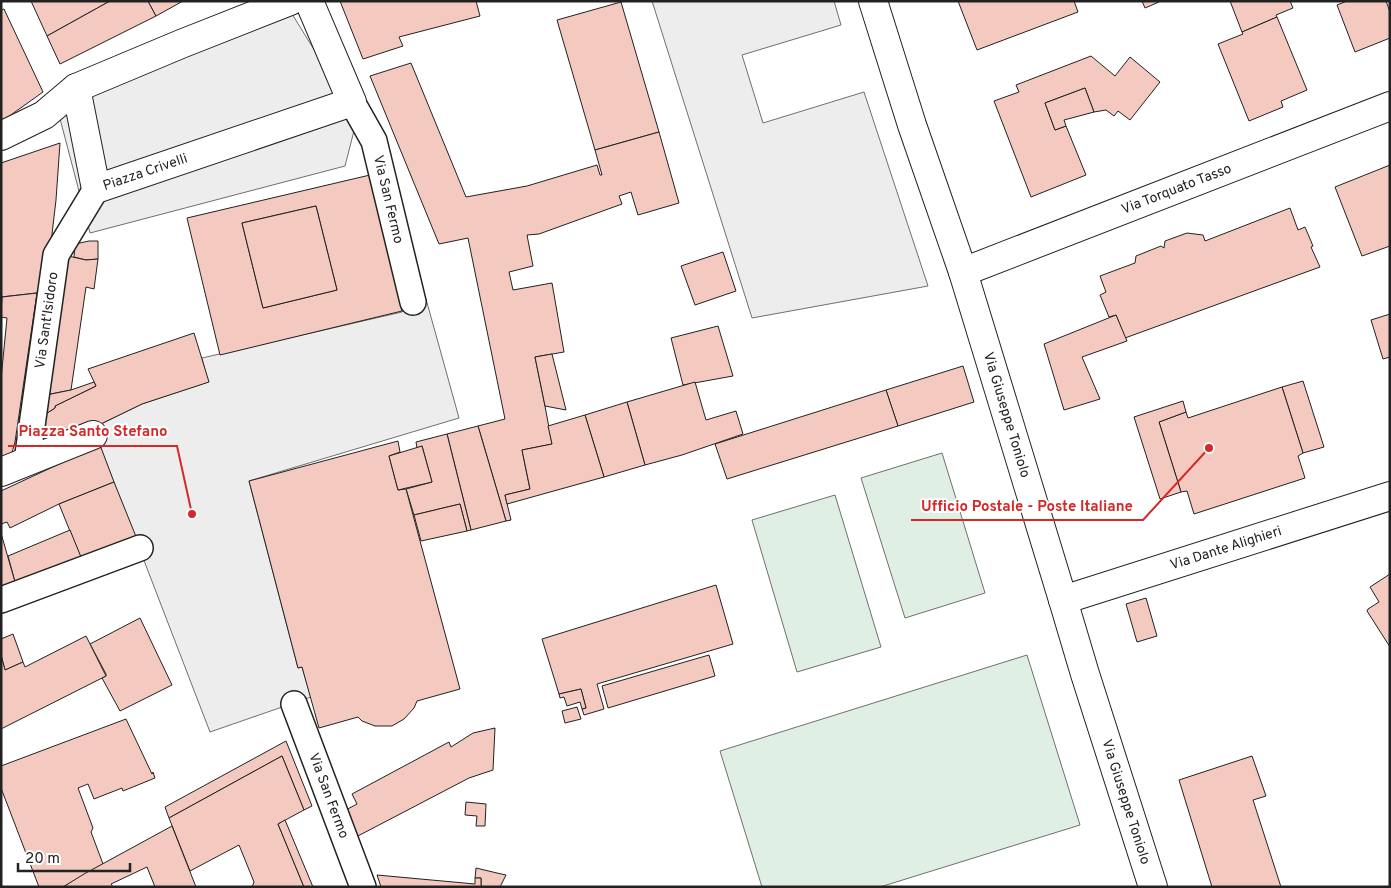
<svg xmlns="http://www.w3.org/2000/svg" width="1391" height="888" font-family="Overpass,sans-serif">
	<style>
		.green { fill: #e0efe3; stroke: #6f6f6f }
		.parking { fill: #ededed; stroke: #6f6f6f }
		.building { fill: #f3c9c0; stroke: #222; fill-rule: evenodd }
		.lines { fill: none; stroke-linecap: round; stroke-linejoin: round }
		.pedestrian-casing { stroke: #222; stroke-width: 28 }
		.minor-casing { stroke: #222; stroke-width: 30 }
		.pedestrian { stroke: #fff; stroke-width: 25 }
		.minor { stroke: #fff; stroke-width: 28 }
		.labels { text-anchor: middle; dominant-baseline: central; stroke-width: 4; stroke-linejoin: round; paint-order: stroke }
		.street-label { font-size: 14px; fill: #222; stroke: #fff }
		.leader { fill: none; stroke: #d62828; stroke-width: 2 }
		.callout-dot { fill: #d62828; stroke: #fff; stroke-width: 2 }
		.callout-label { font-size: 15px; text-anchor: middle; font-weight: bold; fill: #d62828; stroke: #fff; stroke-width: 4; stroke-linejoin: round; paint-order: stroke }
	</style>
	<rect width="100%" height="100%" fill="#fff"/>
	<g class="green">
		<path d="M 942,453 L 985,593 L 905,618 L 861,478 Z"/>
		<path d="M 835,495 L 881,647 L 797,672 L 752,520 Z"/>
		<path d="M 1027,655 L 1080,825 L 880,887 L 762,887 L 720,751 Z"/>
	</g>
	<g class="parking">
		<path d="M 284,1 L 357,119 L 345,166 L 90,233 L 53,92 Z"/>
		<path d="M 652,1 L 834,1 L 841,25 L 742,55 L 763,123 L 864,92 L 928,286 L 752,318 Z"/>
		<path d="M 426,299 L 459,418 L 249,481 L 298,668 L 302,667 L 311,697 L 210,732 L 93,428 L 142,404 L 208,382 L 202,358 L 402,312 L 413,302 Z"/>
	</g>
	<g class="building">
		<path d="M 31,1 L 110,1 L 47,36 Z"/>
		<path d="M 110,1 L 148,1 L 156,16 L 60,64 L 47,36 Z"/>
		<path d="M 148,1 L 183,1 L 156,16 Z"/>
		<path d="M 340,1 L 476,1 L 480,16 L 399,37 L 403,46 L 363,59 Z"/>
		<path d="M 958,1 L 1074,1 L 1078,12 L 977,50 Z"/>
		<path d="M 1142,1 L 1159,1 L 1159,2 L 1145,8 Z"/>
		<path d="M 1230,1 L 1290,1 L 1293,8 L 1276,15 L 1277,17 L 1242,32 Z"/>
		<path d="M 1347,1 L 1386,1 L 1390,12 L 1390,38 L 1355,52 L 1337,5 Z"/>
		<path d="M 621,2 L 659,132 L 595,150 L 557,20 Z"/>
		<path d="M 4,9 L 43,92 L 1,122 L 1,10 Z"/>
		<path d="M 1277,17 L 1307,90 L 1281,101 L 1283,107 L 1249,121 L 1218,44 L 1243,34 L 1242,32 Z"/>
		<path d="M 1091,56 L 1115,76 L 1130,57 L 1160,82 L 1130,120 L 1118,111 L 1114,116 L 1106,110 L 1094,112 L 1085,88 L 1045,103 L 1055,130 L 1066,126 L 1086,175 L 1031,197 L 994,101 L 1019,92 L 1016,85 Z"/>
		<path d="M 411,63 L 466,197 L 527,186 L 597,165 L 600,175 L 602,175 L 595,150 L 659,132 L 679,203 L 638,215 L 631,192 L 619,196 L 622,204 L 539,234 L 527,235 L 533,266 L 509,272 L 513,290 L 552,283 L 564,352 L 535,357 L 545,406 L 552,444 L 522,450 L 530,489 L 505,495 L 511,520 L 506,521 L 478,426 L 505,419 L 468,238 L 439,244 L 370,76 Z"/>
		<path d="M 1085,88 L 1094,112 L 1064,120 L 1066,126 L 1055,130 L 1045,103 Z"/>
		<path d="M 60,143 L 56,200 L 45,294 L 37,293 L 1,297 L 1,163 Z"/>
		<path d="M 1390,165 L 1390,246 L 1362,256 L 1335,187 Z"/>
		<path d="M 370,175 L 402,311 L 220,355 L 187,218 ZM 316,206 L 337,290 L 263,308 L 242,223 Z"/>
		<path d="M 316,206 L 337,290 L 263,308 L 242,223 Z"/>
		<path d="M 1290,208 L 1298,230 L 1305,227 L 1313,246 L 1311,247 L 1320,267 L 1125,338 L 1116,315 L 1109,317 L 1100,295 L 1106,292 L 1100,276 L 1135,263 L 1136,256 L 1161,246 L 1164,248 L 1165,241 L 1187,233 L 1203,235 L 1205,241 Z"/>
		<path d="M 89,241 L 98,241 L 98,259 L 86,260 L 74,257 L 75,244 Z"/>
		<path d="M 723,252 L 736,291 L 695,305 L 681,266 Z"/>
		<path d="M 68,256 L 86,260 L 98,259 L 94,289 L 86,287 L 71,390 L 46,395 Z"/>
		<path d="M 37,293 L 15,442 L 9,463 L 1,466 L 1,379 L 7,318 L 1,317 L 2,297 Z"/>
		<path d="M 1390,314 L 1390,357 L 1383,359 L 1371,320 Z"/>
		<path d="M 1116,315 L 1127,341 L 1082,357 L 1100,399 L 1064,410 L 1044,344 Z"/>
		<path d="M 718,326 L 733,376 L 683,385 L 671,338 Z"/>
		<path d="M 194,333 L 209,382 L 142,404 L 49,449 L 44,415 L 55,408 L 55,406 L 96,386 L 88,369 Z"/>
		<path d="M 552,354 L 566,410 L 545,406 L 535,357 Z"/>
		<path d="M 963,366 L 974,402 L 898,426 L 886,390 Z"/>
		<path d="M 1303,381 L 1324,447 L 1303,453 L 1282,387 Z"/>
		<path d="M 94,382 L 96,386 L 55,406 L 55,408 L 44,415 L 46,395 L 71,390 Z"/>
		<path d="M 695,382 L 706,420 L 736,411 L 743,434 L 682,455 L 645,465 L 627,402 Z"/>
		<path d="M 1282,387 L 1303,453 L 1298,456 L 1305,478 L 1194,514 L 1187,491 L 1181,492 L 1159,422 L 1186,412 L 1188,418 Z"/>
		<path d="M 886,390 L 898,426 L 727,479 L 715,444 Z"/>
		<path d="M 1183,401 L 1186,412 L 1159,422 L 1181,492 L 1160,499 L 1134,417 Z"/>
		<path d="M 627,402 L 645,465 L 604,477 L 585,415 Z"/>
		<path d="M 585,415 L 604,477 L 507,504 L 505,495 L 530,489 L 522,450 L 552,444 L 548,426 Z"/>
		<path d="M 478,426 L 506,521 L 471,530 L 447,434 Z"/>
		<path d="M 447,434 L 471,530 L 467,531 L 460,504 L 414,515 L 406,489 L 432,482 L 422,446 L 417,448 L 416,442 Z"/>
		<path d="M 398,441 L 400,452 L 389,456 L 398,490 L 406,489 L 460,689 L 417,701 L 414,708 L 404,719 L 392,726 L 375,726 L 362,721 L 358,717 L 319,728 L 302,667 L 298,668 L 249,481 Z"/>
		<path d="M 100,445 L 114,482 L 59,504 L 10,528 L 7,522 L 1,524 L 1,491 Z"/>
		<path d="M 422,446 L 432,482 L 398,490 L 389,456 Z"/>
		<path d="M 114,482 L 137,539 L 82,561 L 59,504 Z"/>
		<path d="M 460,504 L 467,531 L 421,541 L 414,515 Z"/>
		<path d="M 70,530 L 81,557 L 15,582 L 8,556 Z"/>
		<path d="M 1,533 L 15,582 L 1,590 Z"/>
		<path d="M 1390,574 L 1390,647 L 1367,611 L 1368,609 L 1379,602 L 1370,587 Z"/>
		<path d="M 716,585 L 733,644 L 597,684 L 604,709 L 584,715 L 582,709 L 586,708 L 581,689 L 559,694 L 542,639 Z"/>
		<path d="M 1146,598 L 1157,636 L 1137,642 L 1126,604 Z"/>
		<path d="M 140,618 L 172,685 L 120,711 L 102,678 L 106,676 L 106,674 L 90,644 Z"/>
		<path d="M 13,634 L 23,662 L 5,670 L 1,655 L 1,639 Z"/>
		<path d="M 86,636 L 106,676 L 1,729 L 1,655 L 5,670 L 23,662 L 25,667 Z"/>
		<path d="M 709,655 L 715,676 L 608,708 L 602,686 Z"/>
		<path d="M 581,689 L 586,708 L 582,709 L 580,702 L 567,706 L 564,697 L 560,698 L 559,694 Z"/>
		<path d="M 577,707 L 581,719 L 565,723 L 562,711 Z"/>
		<path d="M 126,719 L 152,774 L 153,772 L 155,778 L 123,791 L 122,788 L 94,799 L 88,784 L 78,788 L 93,828 L 91,832 L 103,864 L 63,887 L 39,887 L 1,788 L 1,766 Z"/>
		<path d="M 495,728 L 493,770 L 469,778 L 356,837 L 344,811 L 357,804 L 352,794 L 449,742 L 451,747 L 473,733 Z"/>
		<path d="M 286,741 L 312,806 L 304,810 L 282,756 L 169,818 L 165,807 Z"/>
		<path d="M 282,756 L 304,810 L 278,824 L 304,887 L 252,887 L 254,882 L 239,845 L 190,871 L 169,818 Z"/>
		<path d="M 1252,756 L 1266,796 L 1253,800 L 1281,887 L 1212,887 L 1179,780 Z"/>
		<path d="M 466,802 L 486,804 L 485,826 L 476,826 L 477,816 L 465,815 Z"/>
		<path d="M 285,820 L 313,887 L 304,887 L 278,824 Z"/>
		<path d="M 172,826 L 196,887 L 155,887 L 147,867 L 111,884 L 113,887 L 63,887 L 84,874 Z"/>
		<path d="M 476,868 L 497,873 L 506,875 L 500,887 L 481,887 L 481,878 L 475,878 Z"/>
		<path d="M 377,875 L 475,884 L 475,878 L 481,878 L 481,887 L 381,887 Z"/>
	</g>
	<g class="lines">
		<defs>
			<g id="pedestrian">
				<path id="s1" d="M 352,102 L 374,141 L 413,302"/>
				<path id="s2" d="M 27,461 L 56,255 L 96,189"/>
				<path d="M 1,600 L 140,548"/>
				<path id="s3" d="M 294,704 L 363,887"/>
			</g>
			<g id="minor">
				<path id="s4" d="M 873,1 L 912,125 L 963,272 L 1063,600 L 1085,674 L 1153,887"/>
				<path id="s5" d="M 76,88 L 96,189 L 352,102 L 309,1"/>
				<path d="M 1,136 L 44,115 L 76,88 L 181,44 L 290,1"/>
				<path id="s6" d="M 963,272 L 1390,106"/>
				<path d="M 1,472 L 93,435"/>
				<path id="s7" d="M 1063,600 L 1390,496"/>
			</g>
		</defs>
		<use href="#pedestrian" class="pedestrian-casing"/>
		<use href="#minor" class="minor-casing"/>
		<use href="#pedestrian" class="pedestrian"/>
		<use href="#minor" class="minor"/>
	</g>
	<g class="labels">
		<g class="street-label">
			<text stroke="none"><textPath href="#s5" startOffset="155">Piazza Crivelli</textPath></text>
			<text stroke="none"><textPath href="#s6" startOffset="229">Via Torquato Tasso</textPath></text>
			<text stroke="none"><textPath href="#s1" startOffset="105">Via San Fermo</textPath></text>
			<text stroke="none"><textPath href="#s2" startOffset="142">Via Sant'Isidoro</textPath></text>
			<text stroke="none"><textPath href="#s4" startOffset="435">Via Giuseppe Toniolo</textPath></text>
			<text stroke="none"><textPath href="#s7" startOffset="171">Via Dante Alighieri</textPath></text>
			<text stroke="none"><textPath href="#s3" startOffset="98">Via San Fermo</textPath></text>
			<text stroke="none"><textPath href="#s4" startOffset="840">Via Giuseppe Toniolo</textPath></text>
		</g>
	</g>
	<path class="leader" d="M192 514L177 446H8M1209 448L1143 520H911"/>
	<g class="callout-dot">
		<circle cx="192" cy="514" r="5"/>
		<circle cx="1209" cy="448" r="5"/>
	</g>
	<g class="callout-label">
		<text x="93" y="436">Piazza Santo Stefano</text>
		<text x="1027" y="511">Ufficio Postale - Poste Italiane</text>
	</g>
	<rect width="1391" height="888" fill="none" stroke="#222222" stroke-width="5"/>
	<path d="M18 863v8h112v-8" fill="none" stroke="#222222" stroke-width="2.5"/>
	<text x="25" y="863" font-size="15" fill="#222222" stroke="#ffffff" stroke-width="4" paint-order="stroke">20 m</text>
</svg>
